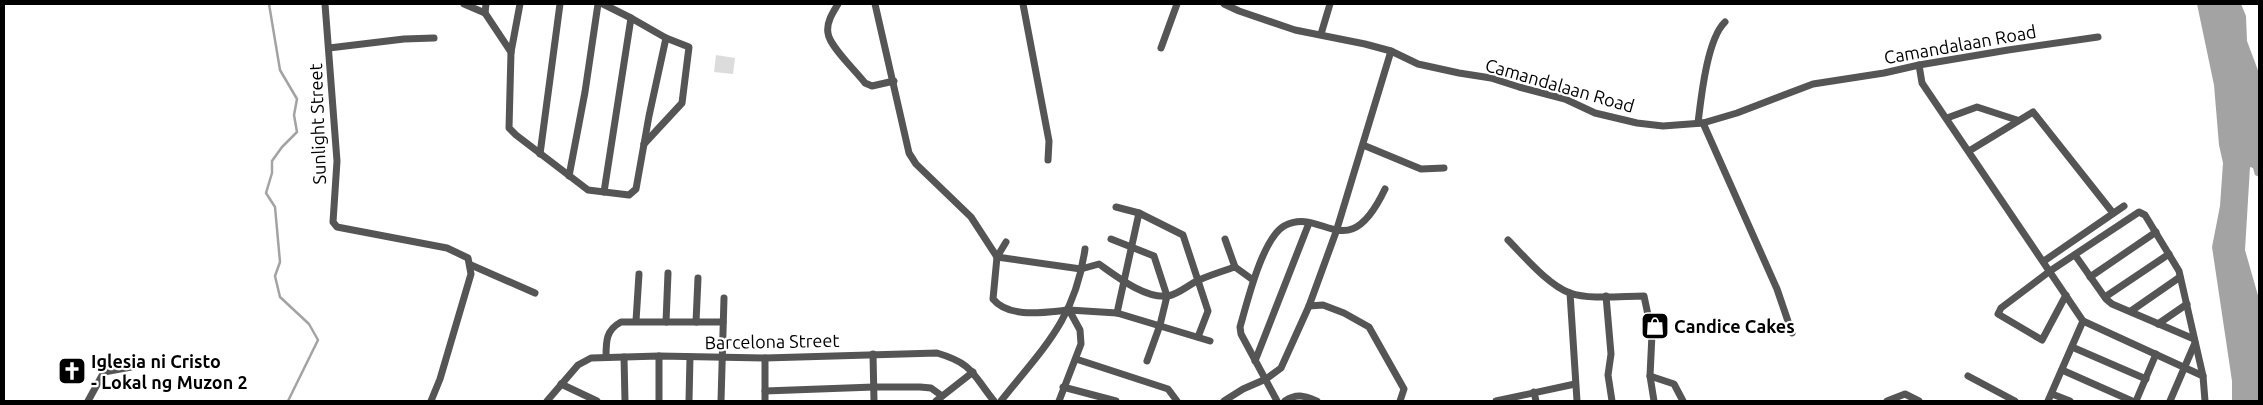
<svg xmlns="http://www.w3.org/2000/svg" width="2263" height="405" font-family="Ubuntu,sans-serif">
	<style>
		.green { fill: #dcdcdc }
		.water { fill: #a3a3a3 }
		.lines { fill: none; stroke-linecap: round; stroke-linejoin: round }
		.stream { stroke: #a3a3a3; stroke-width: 2.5 }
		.minor { stroke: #555; stroke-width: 7 }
		.labels { text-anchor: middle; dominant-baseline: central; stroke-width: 4.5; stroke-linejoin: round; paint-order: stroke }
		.street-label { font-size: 18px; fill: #000; stroke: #fff }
		.poi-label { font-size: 18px; font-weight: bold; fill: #000; stroke: #fff; text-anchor: start }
	</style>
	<rect width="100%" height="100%" fill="#fff"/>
	<path class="green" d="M 716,55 L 735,58 L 733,74 L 714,72 Z"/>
	<path class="water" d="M 2197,4 L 2241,4 L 2246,16 L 2247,41 L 2259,73 L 2259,177 L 2255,175 L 2253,168 L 2250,167 L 2245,250 L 2259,299 L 2259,401 L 2232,401 L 2232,381 L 2212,247 L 2220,206 L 2223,163 L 2219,145 L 2214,85 Z"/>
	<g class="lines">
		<path class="stream" d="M 269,4 L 280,70 L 297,99 L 294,115 L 297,132 L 282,147 L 272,161 L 272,173 L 266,193 L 275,207 L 280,262 L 275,276 L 280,297 L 309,324 L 318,340 L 288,401"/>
		<g class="minor">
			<path d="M 325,4 L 337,161 L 333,222 L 337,227 L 447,248 L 468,258 L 471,274 L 440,379 L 431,401"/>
			<path d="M 464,4 L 485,13"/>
			<path d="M 486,4 L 485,13 L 511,52"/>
			<path d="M 520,4 L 511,52 L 509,128 L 516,135 L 588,190 L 629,195 L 636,189 L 649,116 L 666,38"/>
			<path d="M 603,4 L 631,18"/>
			<path d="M 838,4 C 833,12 826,23 828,33 C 829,46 856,71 865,83 L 872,86 L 894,81"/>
			<path d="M 875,4 L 909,153 L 916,164 L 971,217 L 997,257 L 1081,269 L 1099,264 C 1116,276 1145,299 1168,296 C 1179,294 1188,285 1199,280 C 1210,275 1223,271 1235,267 L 1253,280"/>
			<path d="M 1023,4 L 1049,141 L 1048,160"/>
			<path d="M 1224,4 L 1239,11 L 1295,30 L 1365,44 L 1391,51 L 1418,64 L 1459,73 L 1491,78 L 1519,87 L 1565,99 L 1595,113 L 1637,123 L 1663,126 L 1703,123 L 1737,113 L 1813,84 L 1884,73 L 1919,65 L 2008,50 L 2098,37"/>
			<path d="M 1321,34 L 1330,4"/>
			<path d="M 329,48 L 404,39 L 434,38"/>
			<path d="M 1161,48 L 1177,4"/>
			<path d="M 1919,65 L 1922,83 L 2083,321 L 2203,376"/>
			<path d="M 1947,118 L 1977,107 L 2017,120"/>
			<path d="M 1698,123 C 1701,98 1707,39 1725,22"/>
			<path d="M 1703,123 L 1777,289 L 1792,333"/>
			<path d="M 1363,145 L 1421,169 L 1444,168"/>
			<path d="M 1969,151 L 2033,112 L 2113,213"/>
			<path d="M 540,154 L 560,4"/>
			<path d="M 569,176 L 585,92 L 598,4"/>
			<path d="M 604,192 L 631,18 L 666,38 L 689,47 L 682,103 L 644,144"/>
			<path d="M 1116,207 L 1139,213 L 1183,235 L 1208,311 L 1198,337"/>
			<path d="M 1111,239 L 1154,256 L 1167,296 L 1160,325 L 1147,361"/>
			<path d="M 1225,239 L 1235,267"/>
			<path d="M 1508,240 C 1524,256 1548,285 1570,293 C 1589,300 1623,296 1644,296 L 1652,334 L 1650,376 L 1654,401"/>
			<path d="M 1006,242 L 997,257 L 993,299 C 1009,319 1046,312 1069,310 L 1080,330 L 1081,344 L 1059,401"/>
			<path d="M 2075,255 L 2106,299 L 2112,304 L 2194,339"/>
			<path d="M 2044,261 L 2124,206"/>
			<path d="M 471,265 L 535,293"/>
			<path d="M 2090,277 L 2156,232"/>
			<path d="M 1570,293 L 1577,401"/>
			<path d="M 2066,295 L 2042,340 L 1998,314 L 2001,308 L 2050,271 L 2139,212 L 2145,215 L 2179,271 L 2203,376 L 2205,401"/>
			<path d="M 1606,296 L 1611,354 L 1608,375 L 1612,401"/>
			<path d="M 2105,297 L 2169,254"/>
			<path d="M 1309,306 L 1323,305 L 1344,313 L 1369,327 L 1404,389 L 1400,401"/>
			<path d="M 1069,310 L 1117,313 L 1210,341"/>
			<path d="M 2131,311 L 2180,277"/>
			<path d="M 1117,313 L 1139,213"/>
			<path d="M 636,321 L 639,274"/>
			<path d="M 666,322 L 668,273"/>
			<path d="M 696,322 L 698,278"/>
			<path d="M 2158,324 L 2187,304"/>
			<path d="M 2072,347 L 2146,379"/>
			<path d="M 873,354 L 874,401"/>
			<path d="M 606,357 C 606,341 606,330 621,322 L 723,322"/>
			<path d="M 624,357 L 625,401"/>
			<path d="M 765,358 L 765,401"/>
			<path d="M 1076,359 L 1168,389 L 1177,401"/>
			<path d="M 1255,361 L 1309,223"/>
			<path d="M 2062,370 L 2132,401"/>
			<path d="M 1650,376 L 1674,384 L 1683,401"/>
			<path d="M 1968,376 L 2015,401"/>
			<path d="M 561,384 L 597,401"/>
			<path d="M 1063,387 L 1116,401"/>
			<path d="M 765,391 L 874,387 L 920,387 L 931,388 L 942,396"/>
			<path d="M 1534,392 L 1536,401"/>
			<path d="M 2052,394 L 2070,401"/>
			<path d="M 88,401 L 104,372 L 131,367"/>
			<path d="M 547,401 L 578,365 L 591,358 L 659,356 L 765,358 L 937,353 C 974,364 972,374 994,401"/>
			<path d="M 659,401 L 659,356"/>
			<path d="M 689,401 L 690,357"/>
			<path d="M 721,401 L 724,298"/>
			<path d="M 936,401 L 973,372"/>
			<path d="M 1001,401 C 1043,348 1075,320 1085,249"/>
			<path d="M 1224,401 L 1243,389 L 1266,379 L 1281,368 L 1309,306 L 1336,232 L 1391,51"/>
			<path d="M 1277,401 L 1241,334 L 1240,327 C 1247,303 1262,239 1284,226 C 1323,205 1347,269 1385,189"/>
			<path d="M 1285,401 C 1297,393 1304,396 1317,401"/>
			<path d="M 1496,401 L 1575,384"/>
			<path d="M 1887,401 L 1905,394 L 1919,401"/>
			<path d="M 2048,401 L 2083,321"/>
			<path d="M 2136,401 L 2156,354"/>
			<path d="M 2170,401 L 2195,343"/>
		</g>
	</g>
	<defs>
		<symbol id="shop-square" viewBox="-11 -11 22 22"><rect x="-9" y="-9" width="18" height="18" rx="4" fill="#000" stroke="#fff"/><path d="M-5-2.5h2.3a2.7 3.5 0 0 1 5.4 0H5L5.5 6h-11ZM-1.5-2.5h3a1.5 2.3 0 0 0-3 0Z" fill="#fff"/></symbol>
		<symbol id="church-square" viewBox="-11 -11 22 22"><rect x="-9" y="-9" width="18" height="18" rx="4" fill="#000" stroke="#fff"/><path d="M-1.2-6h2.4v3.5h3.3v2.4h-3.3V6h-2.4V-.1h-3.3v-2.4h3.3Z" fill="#fff"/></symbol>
	</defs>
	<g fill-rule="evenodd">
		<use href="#shop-square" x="1639" y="310" width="32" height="32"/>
		<use href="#church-square" x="56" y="355" width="32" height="32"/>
	</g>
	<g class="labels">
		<g class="street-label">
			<text transform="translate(1960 44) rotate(-10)">Camandalaan Road</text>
			<text transform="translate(1560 85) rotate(16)">Camandalaan Road</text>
			<text transform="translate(317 124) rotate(-92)">Sunlight Street</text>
			<text transform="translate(772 341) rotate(-1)">Barcelona Street</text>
		</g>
		<g class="poi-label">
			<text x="1674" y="326">Candice Cakes</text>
			<text x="91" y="361">Iglesia ni Cristo<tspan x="91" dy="21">- Lokal ng Muzon 2</tspan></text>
		</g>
	</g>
	<rect width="2263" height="405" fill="none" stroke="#000000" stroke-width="10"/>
</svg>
